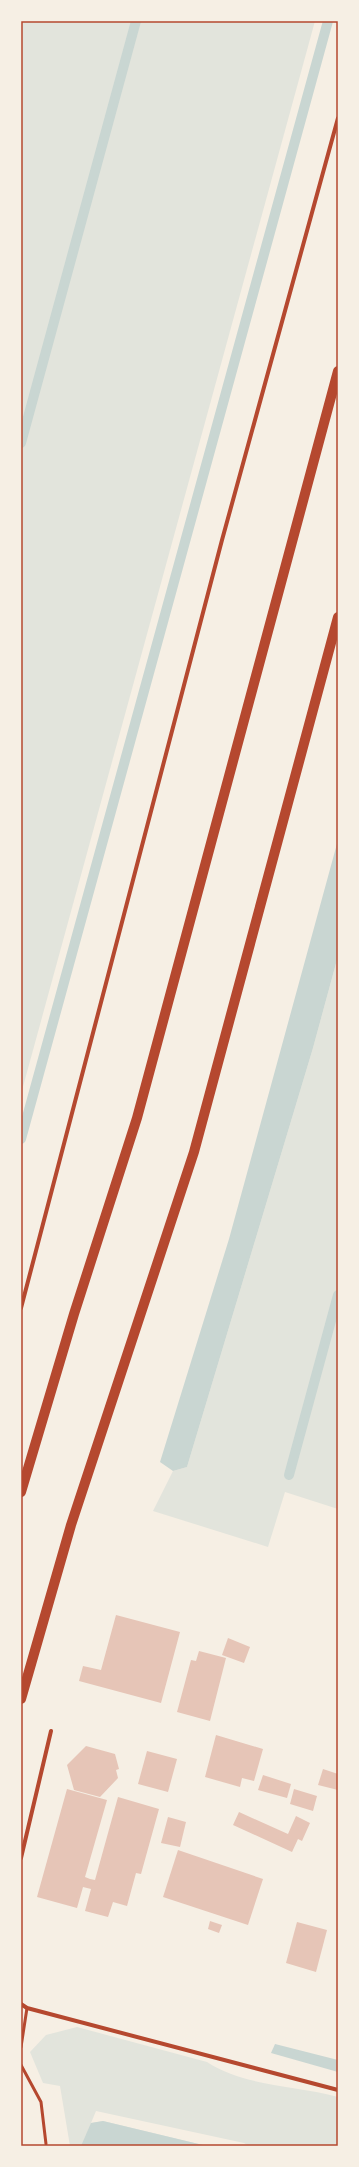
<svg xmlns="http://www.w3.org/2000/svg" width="359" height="2167" font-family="Figtree,sans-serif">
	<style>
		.green { fill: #e2e4dc }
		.water { fill: #c9d6d2 }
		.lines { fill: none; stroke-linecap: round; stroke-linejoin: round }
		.stream { stroke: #c9d6d2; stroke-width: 10 }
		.building { fill: #e6c5b7 }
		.service { stroke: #b5482f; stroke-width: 3 }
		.minor { stroke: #b5482f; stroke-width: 4 }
		.primary { stroke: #b5482f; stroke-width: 10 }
		.neatline { fill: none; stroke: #b5482f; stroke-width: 1.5 }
	</style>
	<rect width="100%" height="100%" fill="#f6efe4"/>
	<g class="green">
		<path d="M 21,21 L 315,21 L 21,1094 Z"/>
		<path d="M 338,956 L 338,1509 L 285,1492 L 268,1547 L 153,1511 L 173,1471 L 187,1467 L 313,1048 Z"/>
		<path d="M 77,2027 L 207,2062 C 245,2087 296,2085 338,2097 L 338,2146 L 249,2146 L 244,2143 L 96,2111 L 91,2123 L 103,2121 L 207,2146 L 70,2146 L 60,2086 L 43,2083 L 30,2052 L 46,2035 Z"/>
	</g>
	<g class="water">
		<path d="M 338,840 L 338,956 L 313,1048 L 187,1467 L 173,1471 L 160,1462 L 229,1239 Z"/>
		<path d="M 275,2044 L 338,2060 L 338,2072 L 271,2053 Z"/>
		<path d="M 103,2121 L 207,2146 L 81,2146 L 91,2123 Z"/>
	</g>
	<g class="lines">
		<g class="stream">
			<path d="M 21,443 L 136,21"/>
			<path d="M 21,1139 L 328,21"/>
			<path d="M 289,1475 L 338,1295"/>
		</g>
	</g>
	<g class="building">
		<path d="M 116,1615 L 180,1632 L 161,1703 L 79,1681 L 83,1666 L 101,1670 Z"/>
		<path d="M 228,1638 L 250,1647 L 244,1663 L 222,1655 Z"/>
		<path d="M 199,1651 L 226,1658 L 210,1721 L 177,1712 L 191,1660 L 196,1661 Z"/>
		<path d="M 216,1735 L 263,1749 L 254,1781 L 242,1778 L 240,1787 L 205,1777 Z"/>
		<path d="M 86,1746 L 115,1754 L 119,1769 L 116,1770 L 118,1778 L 100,1797 L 74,1790 L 67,1765 Z"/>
		<path d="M 147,1751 L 177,1759 L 168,1792 L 138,1784 Z"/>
		<path d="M 323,1769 L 338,1774 L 338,1790 L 318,1785 Z"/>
		<path d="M 263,1775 L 291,1784 L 287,1798 L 258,1790 Z"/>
		<path d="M 67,1789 L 107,1800 L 85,1877 L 90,1879 L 95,1880 L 118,1797 L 159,1809 L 141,1874 L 136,1873 L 127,1906 L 113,1902 L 108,1917 L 85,1911 L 91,1889 L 83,1887 L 77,1908 L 37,1897 Z"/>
		<path d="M 294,1789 L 317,1796 L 313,1811 L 290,1804 Z"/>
		<path d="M 239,1812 L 288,1834 L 296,1816 L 310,1823 L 302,1841 L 298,1839 L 292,1852 L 233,1825 Z"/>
		<path d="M 168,1817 L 186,1822 L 180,1847 L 161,1843 Z"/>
		<path d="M 178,1850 L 263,1879 L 248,1925 L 163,1897 Z"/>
		<path d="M 210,1921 L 222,1925 L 219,1933 L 208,1929 Z"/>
		<path d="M 297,1922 L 327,1930 L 316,1972 L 286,1963 Z"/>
	</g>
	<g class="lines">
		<g class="service">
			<path d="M 21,2047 L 27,2008"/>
			<path d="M 21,2065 L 41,2102 L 46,2144"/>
		</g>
		<g class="minor">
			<path d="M 21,1308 L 222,540 L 338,118"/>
			<path d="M 21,1858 L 51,1731"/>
			<path d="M 21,2004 L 27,2008 L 338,2090"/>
		</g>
		<g class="primary">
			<path d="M 21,1492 L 74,1314 L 137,1118 L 338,371"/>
			<path d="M 21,1699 L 71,1525 L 194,1152 L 338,617"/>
		</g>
	</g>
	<rect width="359" height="2167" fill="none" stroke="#f6efe4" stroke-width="44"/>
	<rect x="22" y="22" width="315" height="2123" class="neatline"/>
</svg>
